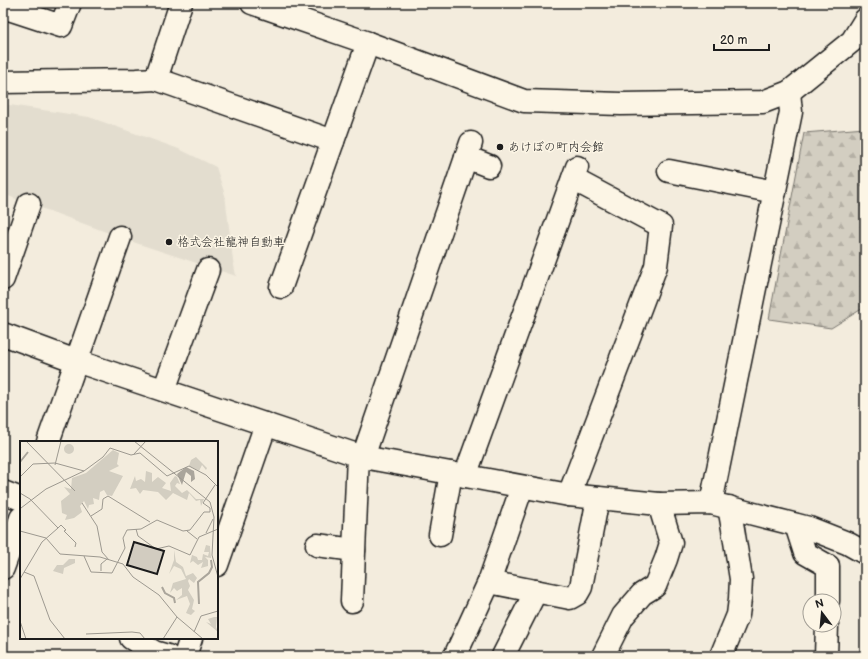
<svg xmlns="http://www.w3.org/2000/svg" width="868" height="659" font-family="'Balsamiq Sans','Klee One',sans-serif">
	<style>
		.built { fill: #e3ddcf }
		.forest { fill: url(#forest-firs); stroke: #78756e }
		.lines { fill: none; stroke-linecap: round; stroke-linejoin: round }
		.minor-casing { stroke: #1c1c1c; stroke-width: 25 }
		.minor { stroke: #fcf5e5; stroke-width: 22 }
		.poi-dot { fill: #1c1c1c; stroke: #fcf5e5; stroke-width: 1.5 }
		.labels { text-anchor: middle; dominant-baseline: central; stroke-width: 3; stroke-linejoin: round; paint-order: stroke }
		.poi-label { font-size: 12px; fill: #1c1c1c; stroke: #fcf5e5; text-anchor: start }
		.inset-river { fill: none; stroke: #aaa59b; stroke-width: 2 }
		.inset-road { fill: none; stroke: #9d9990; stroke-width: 1 }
		.view { fill: #1c1c1c; fill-opacity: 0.15; stroke: #1c1c1c; stroke-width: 2 }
		.inset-edge { fill: none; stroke: #1c1c1c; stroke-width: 2 }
	</style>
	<defs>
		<pattern id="forest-firs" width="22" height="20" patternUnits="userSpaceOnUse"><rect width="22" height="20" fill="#d3cec1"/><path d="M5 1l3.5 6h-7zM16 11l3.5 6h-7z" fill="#b5b0a5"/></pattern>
	</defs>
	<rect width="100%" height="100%" fill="#f3ecdd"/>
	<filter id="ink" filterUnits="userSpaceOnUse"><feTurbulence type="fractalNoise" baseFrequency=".025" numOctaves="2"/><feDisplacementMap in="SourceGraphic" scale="8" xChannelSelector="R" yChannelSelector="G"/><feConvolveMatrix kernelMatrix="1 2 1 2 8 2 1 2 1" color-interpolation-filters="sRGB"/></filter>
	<g filter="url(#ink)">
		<path class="built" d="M 3,104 L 89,117 L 179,149 L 216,167 L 225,195 L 233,260 L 236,276 L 136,243 L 3,194 Z"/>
		<path class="forest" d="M 865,128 L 865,307 L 831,328 L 769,319 L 804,133 Z"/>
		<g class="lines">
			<defs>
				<g id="minor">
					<path d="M 252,3 L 368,43 L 524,101 L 621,104 L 763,102 L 789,92 L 852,41 L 865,20"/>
					<path d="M 3,7 L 61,26 L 70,3"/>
					<path d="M 156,79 L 333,141"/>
					<path d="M 3,82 L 137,80 L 156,79 L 181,3"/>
					<path d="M 466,157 L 489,166"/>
					<path d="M 669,171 L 775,192"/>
					<path d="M 3,279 L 29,204"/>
					<path d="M 281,287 L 368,43"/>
					<path d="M 3,334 L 76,361 L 363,457 L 569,495 L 659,504 L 711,503 L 809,528 L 847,543 L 865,553"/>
					<path d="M 164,390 L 208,270"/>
					<path d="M 48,442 L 120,237"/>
					<path d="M 363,457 L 471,143"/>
					<path d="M 465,476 L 577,167"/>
					<path d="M 3,492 L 21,499"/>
					<path d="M 569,495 L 656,266 L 661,226 L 573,179"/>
					<path d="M 711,503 L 791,112 L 789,92"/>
					<path d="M 796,525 L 805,553 L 828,566 L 828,601"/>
					<path d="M 440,535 L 451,473"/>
					<path d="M 317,545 L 354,550"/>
					<path d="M 217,565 L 266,424"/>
					<path d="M 3,568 L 21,518"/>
					<path d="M 489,582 L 570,598 L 577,594 L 581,587 L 598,498"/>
					<path d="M 352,601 L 358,455"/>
					<path d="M 131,638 L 154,652 L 168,656"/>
					<path d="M 185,656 L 191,638"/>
					<path d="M 455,656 L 489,582 L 522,487"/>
					<path d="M 503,656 L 536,591"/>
					<path d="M 603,656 L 623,616 L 642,594 L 655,586 L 666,559 L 671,543 L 659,504"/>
					<path d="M 721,656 L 738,615 L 740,599 L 741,579 L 733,529 L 729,507"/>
					<path d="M 826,656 L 827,625"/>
				</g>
			</defs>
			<use href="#minor" class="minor-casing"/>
			<use href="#minor" class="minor"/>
		</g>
	</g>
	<g class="poi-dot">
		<circle cx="500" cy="147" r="4"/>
		<circle cx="169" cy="242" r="4"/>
	</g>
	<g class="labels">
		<g class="poi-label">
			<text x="508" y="147">あけぼの町内会館</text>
			<text x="177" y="242">格式会社龍神自動車</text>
		</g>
	</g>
	<g transform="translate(20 441)">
		<rect width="198" height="198" fill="#f3ecdd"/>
		<path d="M 93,9 L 99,12 L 97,23 L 99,25 L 89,30 L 103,35 L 92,55 L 87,54 L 84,49 L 80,51 L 79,59 L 73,57 L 74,63 L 69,64 L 68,68 L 64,60 L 60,65 L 62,71 L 54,77 L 45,79 L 47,74 L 42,72 L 41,60 L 50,53 L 44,46 L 51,48 L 52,37 L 66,32 ZM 176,16 L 187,27 L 186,29 L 182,24 L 179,30 L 169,25 L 171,19 ZM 126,30 L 132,32 L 132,41 L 138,36 L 146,42 L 142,47 L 151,50 L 150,42 L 155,35 L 157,36 L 160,43 L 157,42 L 155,45 L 162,52 L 167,49 L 176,58 L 184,58 L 181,65 L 180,59 L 176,60 L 169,52 L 167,59 L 153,52 L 146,59 L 138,51 L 123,49 L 120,53 L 116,47 L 110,48 L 115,35 L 116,40 L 121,38 L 125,41 ZM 186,104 L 190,105 L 191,117 L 185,116 L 188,119 L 188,125 L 181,127 L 183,121 L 178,124 L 173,120 L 170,122 L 172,114 L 177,116 L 178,119 L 182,119 L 183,113 L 188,115 L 189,111 L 184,111 ZM 154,109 L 156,121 L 163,126 L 166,135 L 173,132 L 177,137 L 174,142 L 169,138 L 168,140 L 170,145 L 168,149 L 174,159 L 172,168 L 175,170 L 171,174 L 166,172 L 170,163 L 167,155 L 156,159 L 162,154 L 162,147 L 157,150 L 154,147 L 150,152 L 153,142 L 166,138 L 161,128 L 154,125 L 149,133 L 154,119 ZM 194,176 L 197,176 L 196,186 L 198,191 L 186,181 L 191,183 L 188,178 Z" fill="#d3cec1"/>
		<path d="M44 8a5 5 0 1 1 10 0a5 5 0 1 1-10 0ZM 49,118 L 55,118 L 55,122 L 44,127 L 43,133 L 33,130 L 37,124 L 43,124 Z" fill="#d3cec1"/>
		<path d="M 166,26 L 174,30 L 175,38 L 171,41 L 171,35 L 166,31 L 162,44 L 157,33 Z" fill="#aaa59b"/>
		<path class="inset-river" d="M 0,21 L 8,11M 142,146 L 145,152 L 154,157 L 155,162M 179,163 L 178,141 L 189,132 L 192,126 L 191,119"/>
		<path class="inset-road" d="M 6,0 L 55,50M 114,0 L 190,61 L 194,76 L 192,114 L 198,136M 114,13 L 126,0M 35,22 L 64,30M 35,24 L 41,0M 0,36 L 13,23 L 35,22M 0,52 L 10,58 L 38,87 L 22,101 L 0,138M 62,62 L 77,85 L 82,111 L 89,119M 1,67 L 26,48 L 64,30 L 83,16 L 90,7 L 111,14 L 120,12 L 147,35 L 169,25 L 186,34 L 198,46M 71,75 L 82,68 L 83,58 L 88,55 L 130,81M 38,87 L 41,84 L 46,89 L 44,90 L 56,102 L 55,106M 116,88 L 118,95 L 136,108 L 149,105 L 170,114 L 179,96 L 198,88M 0,90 L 26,97M 167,90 L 177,98M 186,92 L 193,78M 26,97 L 40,113 L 80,116 L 103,123 L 113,136 L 139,154 L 157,176 L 183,198M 64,115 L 71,131 L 92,132 L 105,107 L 103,97 L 107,89 L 121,88 L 137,79 L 163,90 L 170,89 L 184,71 L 190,71 L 190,67 L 183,62 L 195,44M 81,130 L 81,123 L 87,118M 4,131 L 14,135 L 30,179 L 45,198M 0,180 L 6,198M 174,191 L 181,175 L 198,170M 66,193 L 112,191 L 120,192 L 125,198M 143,198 L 157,176"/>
		<path class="view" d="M 114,101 L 144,110 L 137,133 L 107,124 Z"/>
		<rect width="198" height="198" class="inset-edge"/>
	</g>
	<rect width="868" height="659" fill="none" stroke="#fcf5e5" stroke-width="16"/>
	<rect x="8" y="8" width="852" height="643" fill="none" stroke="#1c1c1c" stroke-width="1.5" filter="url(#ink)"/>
	<g transform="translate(822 613) rotate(344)"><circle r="19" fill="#fcf5e5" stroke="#a29e95"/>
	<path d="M0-3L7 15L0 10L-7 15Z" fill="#1c1c1c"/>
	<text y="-6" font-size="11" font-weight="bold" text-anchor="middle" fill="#1c1c1c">N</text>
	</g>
	<path d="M714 44v6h55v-6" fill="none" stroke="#1c1c1c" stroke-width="2"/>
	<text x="720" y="44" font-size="12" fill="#1c1c1c" stroke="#fcf5e5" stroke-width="3" paint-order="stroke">20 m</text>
</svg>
